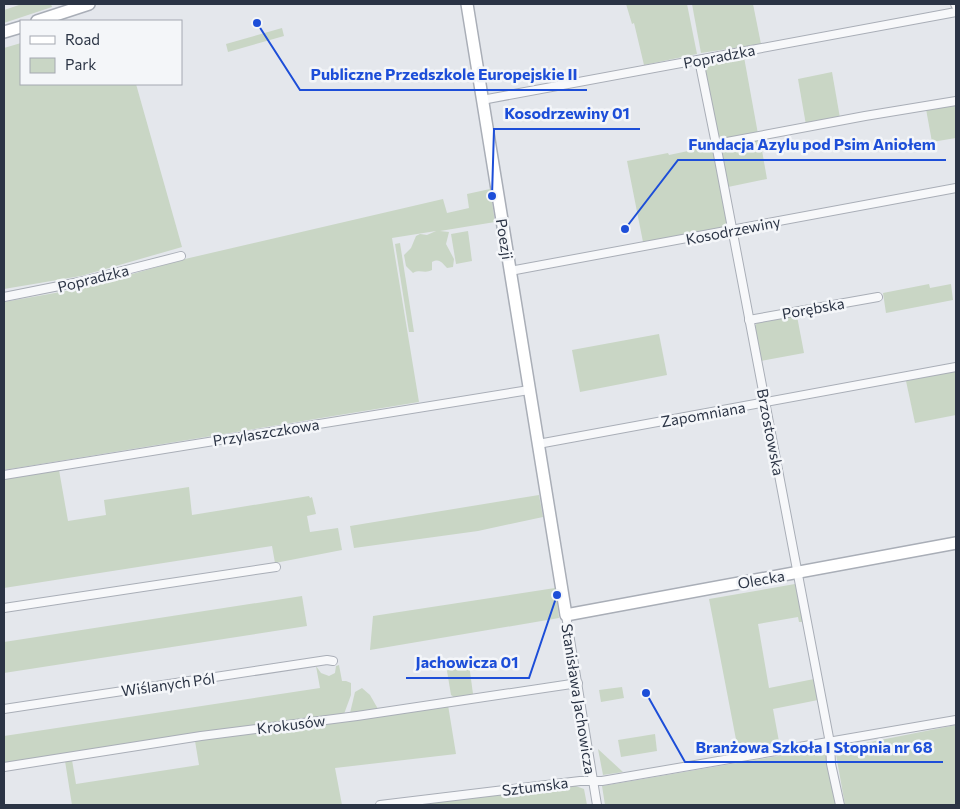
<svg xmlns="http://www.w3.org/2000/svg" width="960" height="809" font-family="Commissioner,sans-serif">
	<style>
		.green { fill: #c9d6c5 }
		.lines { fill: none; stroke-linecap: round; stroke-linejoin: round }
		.street-casing { stroke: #a9aeb7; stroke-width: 10 }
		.secondary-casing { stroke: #a9aeb7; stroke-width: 14 }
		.street { stroke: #f7f8fa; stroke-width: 8 }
		.secondary { stroke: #fff; stroke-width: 11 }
		.labels { text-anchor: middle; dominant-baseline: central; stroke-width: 5; stroke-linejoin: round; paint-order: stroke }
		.street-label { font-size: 15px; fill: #2b3445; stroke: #f4f6f9 }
		.leader { fill: none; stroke: #1d4ed8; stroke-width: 2 }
		.callout-dot { fill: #1d4ed8; stroke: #f4f6f9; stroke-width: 2 }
		.callout-label { font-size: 16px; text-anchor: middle; font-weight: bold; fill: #1d4ed8; stroke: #f4f6f9; stroke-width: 5; stroke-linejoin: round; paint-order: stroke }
	</style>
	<rect width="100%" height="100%" fill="#e4e7ec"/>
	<g class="green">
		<path d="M 22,4 L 51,4 L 52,7 L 4,23 L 4,10 Z"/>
		<path d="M 626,4 L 687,4 L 697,54 L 644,65 L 634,23 L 632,24 Z"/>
		<path d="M 692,4 L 753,4 L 761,44 L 701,53 Z"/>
		<path d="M 282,28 L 284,36 L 228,52 L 226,44 Z"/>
		<path d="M 21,43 L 21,84 L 136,84 L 182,247 L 81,276 L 4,289 L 4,48 Z"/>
		<path d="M 744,57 L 758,134 L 718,141 L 704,64 Z"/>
		<path d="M 832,72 L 840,118 L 806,125 L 798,79 Z"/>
		<path d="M 956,104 L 956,138 L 932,142 L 926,109 Z"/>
		<path d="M 760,139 L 767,179 L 728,187 L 720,148 Z"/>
		<path d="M 712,146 L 729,228 L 643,242 L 627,161 L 668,153 L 669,155 Z"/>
		<path d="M 490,189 L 495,222 L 440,231 L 449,232 L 446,244 L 454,259 L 453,267 L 447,268 C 442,263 440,258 432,262 L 432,270 C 425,274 420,269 413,273 L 406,266 L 404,255 L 411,248 L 416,236 L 420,234 L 427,235 L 436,231 L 392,238 L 419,402 L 4,470 L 4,302 L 83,288 L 185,259 L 443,199 L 447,213 L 469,208 L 467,194 Z"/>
		<path d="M 468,231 L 472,261 L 456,264 L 451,234 Z"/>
		<path d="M 400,243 L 414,332 L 409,332 L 395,244 Z"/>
		<path d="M 929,284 L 930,288 L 951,284 L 953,300 L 886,313 L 883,293 Z"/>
		<path d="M 797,316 L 804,353 L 761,361 L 754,327 L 757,323 Z"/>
		<path d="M 659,334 L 667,375 L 580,392 L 572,350 Z"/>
		<path d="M 956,371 L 956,415 L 915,423 L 906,381 Z"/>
		<path d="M 59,470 L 68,521 L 106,515 L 104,500 L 189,487 L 192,515 L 309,496 L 310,498 L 312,497 L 316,514 L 307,516 L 310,532 L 338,528 L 342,550 L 275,563 L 272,546 L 4,588 L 4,479 Z"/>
		<path d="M 539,495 L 543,517 L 478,531 L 354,548 L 350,526 Z"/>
		<path d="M 795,584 L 803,622 L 799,622 L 798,617 L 758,624 L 769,688 L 814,679 L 818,700 L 773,709 L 780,747 L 739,755 L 709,599 Z"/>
		<path d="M 555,588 L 559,618 L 370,650 L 373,616 Z"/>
		<path d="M 302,596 L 307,626 L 4,673 L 4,642 Z"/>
		<path d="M 469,664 L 473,694 L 455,698 L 451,695 L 447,671 L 450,667 Z"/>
		<path d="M 339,665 L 342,681 L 346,681 L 351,683 L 351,695 L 344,714 L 4,764 L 4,736 L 320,688 L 316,666 L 321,673 L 329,676 L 335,673 L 336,666 Z"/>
		<path d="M 622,687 L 624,698 L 601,702 L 599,690 Z"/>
		<path d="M 362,688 L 370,695 L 378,709 L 350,713 L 355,692 Z"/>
		<path d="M 448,705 L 456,754 L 335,768 L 342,805 L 72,805 L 65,761 L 72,760 L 76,784 L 199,765 L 195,741 Z"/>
		<path d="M 956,725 L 956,805 L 845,805 L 835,749 Z"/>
		<path d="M 655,734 L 657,751 L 621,757 L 618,740 Z"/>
		<path d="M 825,748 L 836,805 L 605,805 L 602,786 Z"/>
		<path d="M 598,749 L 623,772 L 603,775 Z"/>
		<path d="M 573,785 L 584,789 L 587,805 L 415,805 Z"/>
	</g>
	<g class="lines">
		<defs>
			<g id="street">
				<path d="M 955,4 L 956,6"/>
				<path d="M 699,60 L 716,144 L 830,743 L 831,764 L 840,805"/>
				<path d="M 482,100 L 956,12"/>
				<path d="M 716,144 L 865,116 L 956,101"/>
				<path d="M 510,271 L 956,188"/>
				<path d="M 4,297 L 79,282 L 181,256"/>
				<path d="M 749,320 L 878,297"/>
				<path d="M 538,444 L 956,367"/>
				<path d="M 4,475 L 529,390"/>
				<path d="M 4,608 L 276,567"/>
				<path d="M 566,615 L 597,805"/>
				<path d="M 4,709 L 327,660 L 333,661"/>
				<path d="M 4,767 L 201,736 L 357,716 L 578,683"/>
				<path d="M 380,805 L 580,781 L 602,781 L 956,720"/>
			</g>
			<g id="secondary">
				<path d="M 467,4 L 566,615 L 956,543"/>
				<path d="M 37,21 L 89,4"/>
				<path d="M 4,32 L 21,27"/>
			</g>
		</defs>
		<use href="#street" class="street-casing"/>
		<use href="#secondary" class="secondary-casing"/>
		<use href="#street" class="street"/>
		<use href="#secondary" class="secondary"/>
	</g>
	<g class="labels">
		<g class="street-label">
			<text transform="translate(719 56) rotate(-11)">Popradzka</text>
			<text transform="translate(733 230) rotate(-11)">Kosodrzewiny</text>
			<text transform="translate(505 239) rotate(81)">Poezji</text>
			<text transform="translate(93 278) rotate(-14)">Popradzka</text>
			<text transform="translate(813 308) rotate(-10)">Porębska</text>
			<text transform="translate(703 414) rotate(-10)">Zapomniana</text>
			<text transform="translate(266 432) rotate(-9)">Przylaszczkowa</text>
			<text transform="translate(771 432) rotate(79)">Brzostowska</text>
			<text transform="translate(761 579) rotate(-10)">Olecka</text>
			<text transform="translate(168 684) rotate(-8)">Wiślanych Pól</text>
			<text transform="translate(579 699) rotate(81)">Stanisława Jachowicza</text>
			<text transform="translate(291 724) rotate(-7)">Krokusów</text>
			<text transform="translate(535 786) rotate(-7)">Sztumska</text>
		</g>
	</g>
	<path class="leader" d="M257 23L300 90H587M492 196L494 129H640M625 229L678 160H946M557 595L529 678H406M646 693L685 762H943"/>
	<g class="callout-dot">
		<circle cx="257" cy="23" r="5"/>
		<circle cx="492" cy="196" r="5"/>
		<circle cx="625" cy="229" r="5"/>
		<circle cx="557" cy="595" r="5"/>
		<circle cx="646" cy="693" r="5"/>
	</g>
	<g class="callout-label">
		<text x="444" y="80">Publiczne Przedszkole Europejskie II</text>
		<text x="567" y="119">Kosodrzewiny 01</text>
		<text x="812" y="150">Fundacja Azylu pod Psim Aniołem</text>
		<text x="467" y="668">Jachowicza 01</text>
		<text x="814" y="753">Branżowa Szkoła I Stopnia nr 68</text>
	</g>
	<rect width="960" height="809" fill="none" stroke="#2b3445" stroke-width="10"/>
	<rect x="20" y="20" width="162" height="65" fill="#f4f6f9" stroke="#a4a8b1"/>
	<rect x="30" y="36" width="25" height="8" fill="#ffffff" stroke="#a4a8b1"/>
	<text x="65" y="45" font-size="15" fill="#2b3445">Road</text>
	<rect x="30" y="58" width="25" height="15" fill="#c9d6c5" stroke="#a4a8b1"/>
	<text x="65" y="70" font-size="15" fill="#2b3445">Park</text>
</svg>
